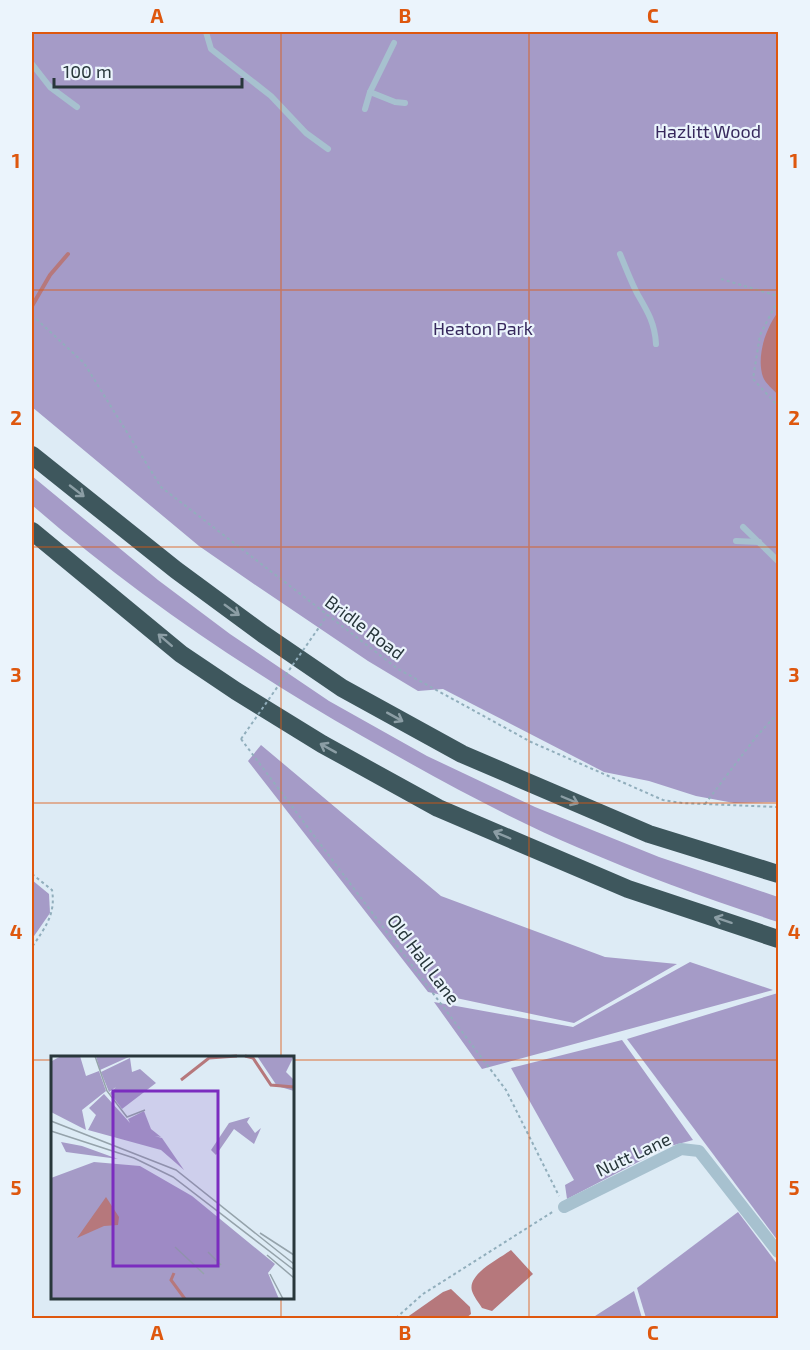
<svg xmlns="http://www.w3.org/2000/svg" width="810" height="1350" font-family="'Exo 2',sans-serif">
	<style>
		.green { fill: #a59bc7 }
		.water { fill: #b6787c }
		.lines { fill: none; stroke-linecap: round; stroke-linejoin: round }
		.stream { stroke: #b6787c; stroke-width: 4 }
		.path { stroke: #91aebc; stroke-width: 2; stroke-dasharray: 3 3; stroke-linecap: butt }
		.lane { stroke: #a7c1cf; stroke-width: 6 }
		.street { stroke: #a7c1cf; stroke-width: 12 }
		.highway { stroke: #3e575d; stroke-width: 18 }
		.path-bridge { stroke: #91aebc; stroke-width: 2; stroke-dasharray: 3 3; stroke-linecap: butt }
		.oneway { stroke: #8c9ea5 }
		.grid { fill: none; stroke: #de570e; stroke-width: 1.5; stroke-opacity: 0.55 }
		.labels { text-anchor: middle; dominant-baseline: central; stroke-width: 4.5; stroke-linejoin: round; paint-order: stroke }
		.park-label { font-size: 18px; fill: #37295d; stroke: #ebf4fc }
		.street-label { font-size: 18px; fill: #28373b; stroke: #ebf4fc }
		.inset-river { fill: none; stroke: #b6787c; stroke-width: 3 }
		.inset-road { fill: none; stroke: #95a3ab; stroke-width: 1.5 }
		.view { fill: #7b2cbf; fill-opacity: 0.15; stroke: #7b2cbf; stroke-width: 3 }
		.inset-edge { fill: none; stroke: #28373b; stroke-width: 3 }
		.neatline { fill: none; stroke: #de570e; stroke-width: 2 }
		.grid-label { font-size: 20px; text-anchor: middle; font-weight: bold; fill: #de570e }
	</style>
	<rect width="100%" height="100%" fill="#ddebf5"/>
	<g class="green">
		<path d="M 32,32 L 778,32 L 778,802 L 734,803 L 696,796 L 649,781 L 604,772 L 443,689 L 418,691 L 368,661 L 251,582 L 199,546 L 32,407 Z"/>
		<path d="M 32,476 L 158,580 L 230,634 L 329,701 L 427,756 L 535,807 L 659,857 L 778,897 L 778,922 C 711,900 644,876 579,848 C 504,816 432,776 362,736 C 245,669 133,593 32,505 Z"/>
		<path d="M 261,745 L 441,896 L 605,957 L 677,964 L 574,1023 L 428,992 L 248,761 Z"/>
		<path d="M 32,880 L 49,894 L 50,913 L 32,939 Z"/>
		<path d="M 690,962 L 773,990 L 482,1069 L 434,1002 L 573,1027 Z"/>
		<path d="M 778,993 L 778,1241 L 627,1039 Z"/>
		<path d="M 622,1040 L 693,1140 L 667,1147 L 567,1199 L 565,1185 L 574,1180 L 511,1068 Z"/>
		<path d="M 738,1212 L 778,1265 L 778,1318 L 646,1318 L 637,1288 Z"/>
		<path d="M 634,1291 L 642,1318 L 592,1318 Z"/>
	</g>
	<g class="water">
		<path d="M 778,312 L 778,395 C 774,390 765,383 763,377 C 756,356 766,328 778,312 Z"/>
		<path d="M 511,1250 L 533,1274 L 492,1311 L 482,1308 C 479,1303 474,1297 472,1291 C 467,1274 499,1259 511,1250 Z"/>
		<path d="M 451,1289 L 470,1307 L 471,1314 L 466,1318 L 406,1318 L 443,1292 Z"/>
	</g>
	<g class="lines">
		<path class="stream" d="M 32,306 L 50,275 L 68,254"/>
		<g class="path">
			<path d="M 721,279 L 778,296"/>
			<path d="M 778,300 L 760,335 L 753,379 L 778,406"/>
			<path d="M 32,315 L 84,363 L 161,487 L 398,669 L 531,742 L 663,800 L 682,803 L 778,807"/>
			<path d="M 320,626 L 327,615"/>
			<path d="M 241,739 L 506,1090 L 559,1196"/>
			<path d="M 705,804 L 756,737 L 778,713"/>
			<path d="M 32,874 L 52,890 C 56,914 45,928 32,947"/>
			<path d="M 396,1318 L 423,1294 L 554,1211"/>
		</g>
		<g class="lane">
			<path d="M 206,32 L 211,49 L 271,96 L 306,133 L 328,149"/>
			<path d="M 32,64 L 50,87 L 77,107"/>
			<path d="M 370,92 L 395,102 L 405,103"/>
			<path d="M 365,109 L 370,92 L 394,43"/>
			<path d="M 620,254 C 626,268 631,282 638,295 C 648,312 655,324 656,344"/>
			<path d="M 743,527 L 778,561"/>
			<path d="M 736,541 L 759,542"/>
		</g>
		<path class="street" d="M 564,1207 L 681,1149 L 699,1151 L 778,1252"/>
		<g class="highway">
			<path d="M 32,455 L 176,570 L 263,634 L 342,688 L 462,754 L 649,834 L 778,874"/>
			<path d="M 32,531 L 181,654 L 236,691 L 322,744 L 438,808 L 628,889 L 778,939"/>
		</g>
		<path class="path-bridge" d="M 241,739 L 320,626"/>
	</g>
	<defs><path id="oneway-shaft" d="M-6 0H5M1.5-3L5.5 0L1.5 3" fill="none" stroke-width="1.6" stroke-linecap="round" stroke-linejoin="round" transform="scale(1.5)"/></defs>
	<g class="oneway">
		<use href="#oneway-shaft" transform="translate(77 491) rotate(38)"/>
		<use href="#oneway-shaft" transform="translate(232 610) rotate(36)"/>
		<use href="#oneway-shaft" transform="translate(165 640) rotate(-139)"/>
		<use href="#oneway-shaft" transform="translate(395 717) rotate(29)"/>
		<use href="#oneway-shaft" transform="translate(328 748) rotate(-151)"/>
		<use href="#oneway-shaft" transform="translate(570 800) rotate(23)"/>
		<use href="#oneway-shaft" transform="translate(502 835) rotate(-157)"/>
		<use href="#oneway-shaft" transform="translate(723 920) rotate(-162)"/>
	</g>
	<path class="grid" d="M 281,32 L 281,1058M 529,32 L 529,1318M 32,290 L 778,290M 32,547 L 778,547M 32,803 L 778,803M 32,1060 L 52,1060M 292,1060 L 778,1060M 281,1298 L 281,1318"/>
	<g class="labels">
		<g class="park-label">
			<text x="708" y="131">Hazlitt Wood</text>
			<text x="483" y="328">Heaton Park</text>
		</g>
		<g class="street-label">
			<text transform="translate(365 627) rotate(37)">Bridle Road</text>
			<text transform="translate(424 959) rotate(53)">Old Hall Lane</text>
			<text transform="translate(633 1154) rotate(-25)">Nutt Lane</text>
		</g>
	</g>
	<g transform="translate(51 1056)">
		<rect width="243" height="243" fill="#ddebf5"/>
		<path d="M 10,0 L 29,0 L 35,20 L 48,15 L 55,35 L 31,54 L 35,74 L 0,56 L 1,5 ZM 45,0 L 80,0 L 49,14 ZM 206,0 L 243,0 L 235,16 L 243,24 L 243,35 L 226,30 ZM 79,2 L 81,16 L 89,13 L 105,27 L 71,53 L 59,37 L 65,31 L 58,36 L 50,16 ZM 53,38 L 79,67 L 77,63 L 93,55 L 100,73 L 110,81 L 104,80 L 111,82 L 133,114 L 110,94 L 37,74 L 45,59 L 38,52 ZM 199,61 L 196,66 L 204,77 L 210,72 L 203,88 L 183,73 L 165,99 L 160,94 L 178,67 ZM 10,86 L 31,90 L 67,103 L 15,96 ZM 43,106 L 89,110 L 141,140 L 224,208 L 217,217 L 228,243 L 0,243 L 0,122 Z" fill="#a59bc7"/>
		<path d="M 55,141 L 68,161 L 67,169 L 53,170 L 26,182 Z" fill="#b6787c"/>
		<path class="inset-river" d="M 194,0 L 202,2 L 220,29 L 243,31M 130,24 L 158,2 L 186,0M 123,217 L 120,224 L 134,243"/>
		<path class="inset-road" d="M 44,0 L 56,35 L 76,61 L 94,54M 0,65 L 125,114 L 243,208M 0,75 L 83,102 L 122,121 L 243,214M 209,177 L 243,199M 124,191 L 153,218M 157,196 L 170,209M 216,199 L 243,222M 219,218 L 232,243"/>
		<path class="view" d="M 62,35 L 167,35 L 167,210 L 62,210 Z"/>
		<rect width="243" height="243" class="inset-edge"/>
	</g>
	<rect width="810" height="1350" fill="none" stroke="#ebf4fc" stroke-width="66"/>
	<path d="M54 78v9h188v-9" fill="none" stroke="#28373b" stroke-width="3"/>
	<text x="63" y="78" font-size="18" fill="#28373b" stroke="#ebf4fc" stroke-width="4.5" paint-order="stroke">100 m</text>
	<rect x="33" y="33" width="744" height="1284" class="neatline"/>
	<g class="grid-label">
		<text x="157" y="23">A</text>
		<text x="405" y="23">B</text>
		<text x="653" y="23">C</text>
		<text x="16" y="168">1</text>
		<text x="794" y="168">1</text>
		<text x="16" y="425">2</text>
		<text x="794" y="425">2</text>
		<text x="16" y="682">3</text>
		<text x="794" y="682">3</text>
		<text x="16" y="939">4</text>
		<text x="794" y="939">4</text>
		<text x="16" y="1195">5</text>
		<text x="794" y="1195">5</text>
		<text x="157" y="1340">A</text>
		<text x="405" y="1340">B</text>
		<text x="653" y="1340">C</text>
	</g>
</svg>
